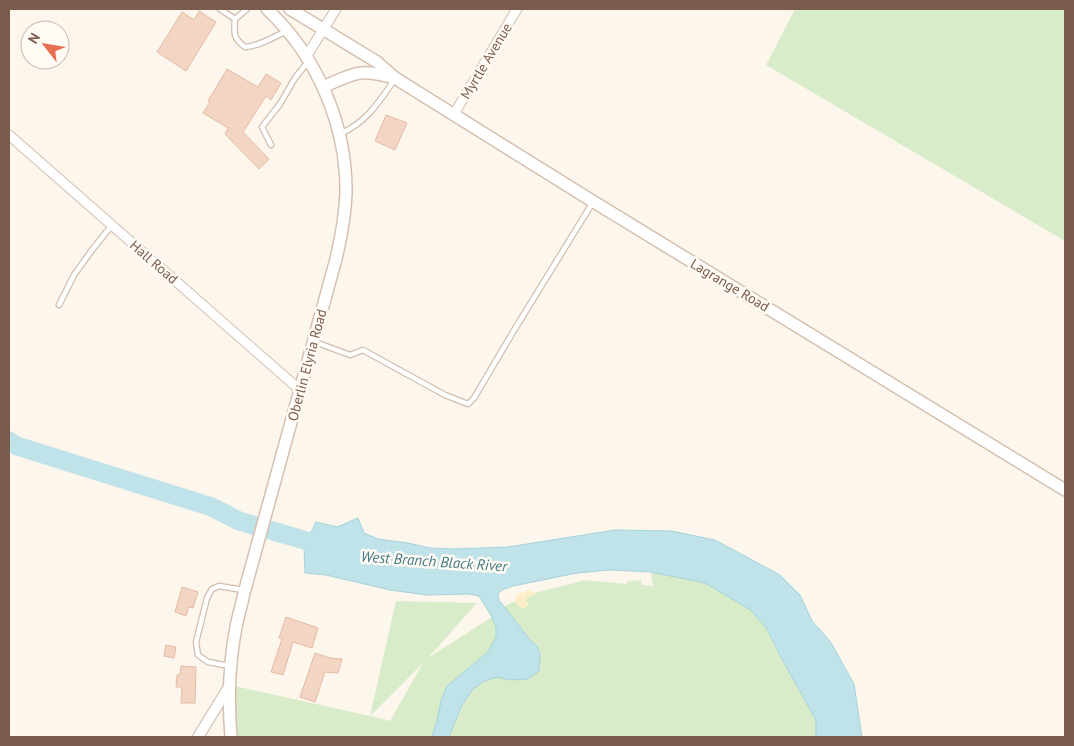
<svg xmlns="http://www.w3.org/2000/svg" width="1074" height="746" font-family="'PT Sans',sans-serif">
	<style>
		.green { fill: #d8ecc9; fill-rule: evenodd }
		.sand { fill: #fcefc7 }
		.water { fill: #bfe3e8; stroke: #a5d3da }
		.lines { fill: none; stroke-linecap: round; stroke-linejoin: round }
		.river { stroke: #bfe3e8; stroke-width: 19 }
		.building { fill: #f3d5c3; stroke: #e6bba3 }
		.service-casing { stroke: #d1beb0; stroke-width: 7 }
		.minor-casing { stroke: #d1beb0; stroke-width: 11 }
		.tertiary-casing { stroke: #d1beb0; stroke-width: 12 }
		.secondary-casing { stroke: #d6c0b0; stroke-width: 14 }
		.service { stroke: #fff; stroke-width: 4.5 }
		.minor { stroke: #fff; stroke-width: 9 }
		.tertiary { stroke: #fff; stroke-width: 10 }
		.secondary { stroke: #fff; stroke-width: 11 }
		.labels { text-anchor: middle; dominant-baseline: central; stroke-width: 5; stroke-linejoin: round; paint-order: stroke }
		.street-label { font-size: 14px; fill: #7a5c4d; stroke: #fffaf3 }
		.water-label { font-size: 15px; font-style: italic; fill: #437c86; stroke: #fffaf3 }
	</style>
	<rect width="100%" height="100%" fill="#fdf6ec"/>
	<g class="green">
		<path d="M 795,9 L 1065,9 L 1065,241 L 766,65 Z"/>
		<path d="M 651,572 L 705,583 L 751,610 L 767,629 L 782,659 L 806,700 L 816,720 L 816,737 L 231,737 L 230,685 L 370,716 L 396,601 L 477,603 L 428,658 L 492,617 L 504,606 L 535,593 L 585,580 L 627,584 L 627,581 L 641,580 L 642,585 L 653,586 ZM 423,663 L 390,721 L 370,716 Z"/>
	</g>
	<path class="sand" d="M 528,590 L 534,592 L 535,596 L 527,597 L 526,602 L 529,602 L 528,605 L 524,609 L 516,604 L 515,598 L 521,592 L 524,593 Z"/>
	<path class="water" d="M 358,518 L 364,533 L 378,539 L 408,543 L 430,548 L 452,549 L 508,547 L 615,530 L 671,531 L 715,540 L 780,575 L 800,595 L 812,621 L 830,641 L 854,684 L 862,737 L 816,737 L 816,720 L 782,659 L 767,629 L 751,610 L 705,583 L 651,572 L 610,570 L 577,573 L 513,586 L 502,590 L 498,594 L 499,600 L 530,640 L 538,647 L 540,656 L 539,671 L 528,679 L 511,680 L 497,677 L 484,681 L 472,690 L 461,707 L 449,737 L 432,737 L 437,721 L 441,701 L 447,686 L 488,652 L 496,637 L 496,627 L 492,617 L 479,596 L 468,594 L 427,595 L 390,590 L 326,575 L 305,573 L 304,547 L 316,522 L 337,527 Z"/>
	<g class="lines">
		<path class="river" d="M 9,441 L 17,446 L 212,507 L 239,521 L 331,548"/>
	</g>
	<g class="building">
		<path d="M 199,11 L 216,22 L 186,71 L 157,52 L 182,12 L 194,20 Z"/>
		<path d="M 227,69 L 258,87 L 266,74 L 281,83 L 271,100 L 266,96 L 243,132 L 269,159 L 259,169 L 225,134 L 228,128 L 203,113 L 210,102 L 208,101 Z"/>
		<path d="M 386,115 L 407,123 L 395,150 L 375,141 Z"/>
		<path d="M 182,587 L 198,592 L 193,608 L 189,607 L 186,616 L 175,612 Z"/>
		<path d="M 286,617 L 318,628 L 312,648 L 293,642 L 283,675 L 271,672 L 282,639 L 279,638 Z"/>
		<path d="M 166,645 L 176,647 L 174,658 L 164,656 Z"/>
		<path d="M 315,653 L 330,658 L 342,659 L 338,673 L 325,672 L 315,702 L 300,697 Z"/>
		<path d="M 181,666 L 196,667 L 195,703 L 181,703 L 182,687 L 176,687 L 177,675 L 180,675 Z"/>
	</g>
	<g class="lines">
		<defs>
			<g id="service">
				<path d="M 220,9 L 235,19"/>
				<path d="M 247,9 L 235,19 C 234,34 233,38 245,47 C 260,46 273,37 287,31"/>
				<path d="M 340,134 C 367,122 379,102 395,79"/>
				<path d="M 271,145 L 262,127 L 280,104 L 295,78 L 307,63"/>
				<path d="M 59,305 L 74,275 L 92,250 L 112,225"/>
				<path d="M 315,342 L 350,355 L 363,350 L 445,395 L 468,404 L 474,398 L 513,332 L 593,202"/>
				<path d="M 230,666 L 208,662 L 198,655 L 196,642 L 207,598 L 212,589 L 219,586 L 243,590"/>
			</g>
			<g id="minor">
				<path d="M 306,57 L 336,9"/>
				<path d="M 454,114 L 517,9"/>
				<path d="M 9,135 L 300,390"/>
			</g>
			<path id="tertiary" d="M 198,737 L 230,685"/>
			<g id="secondary">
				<path d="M 290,9 L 377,62 L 395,78 L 594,202 L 1065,490"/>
				<path d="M 323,87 C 335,82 349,74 361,73 C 372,72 383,75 394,78"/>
				<path d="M 231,737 C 228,701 229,663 236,627 C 238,616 242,604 244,593 L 336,259 C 341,238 345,216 346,194 C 347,125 317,56 267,9"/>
			</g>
		</defs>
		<use href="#service" class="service-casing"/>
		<use href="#minor" class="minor-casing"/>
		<use href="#tertiary" class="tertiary-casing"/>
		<use href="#secondary" class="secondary-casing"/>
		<use href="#service" class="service"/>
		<use href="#minor" class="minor"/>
		<use href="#tertiary" class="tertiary"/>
		<use href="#secondary" class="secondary"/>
	</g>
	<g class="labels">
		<g class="street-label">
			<text transform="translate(486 61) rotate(-59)">Myrtle Avenue</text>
			<text transform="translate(154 262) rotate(41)">Hall Road</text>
			<text transform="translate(730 285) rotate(31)">Lagrange Road</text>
			<text transform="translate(307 365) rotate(-75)">Oberlin Elyria Road</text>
		</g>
		<g class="water-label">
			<text transform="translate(434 561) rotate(4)">West Branch Black River</text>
		</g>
	</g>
	<rect width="1074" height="746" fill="none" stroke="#7a5c4d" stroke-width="20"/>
	<g transform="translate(45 45) rotate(301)"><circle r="24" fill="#fffaf3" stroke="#cabbb1"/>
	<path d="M0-4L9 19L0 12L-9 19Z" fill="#e76f51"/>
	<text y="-8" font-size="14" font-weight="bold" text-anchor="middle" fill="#7a5c4d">N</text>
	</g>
</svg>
